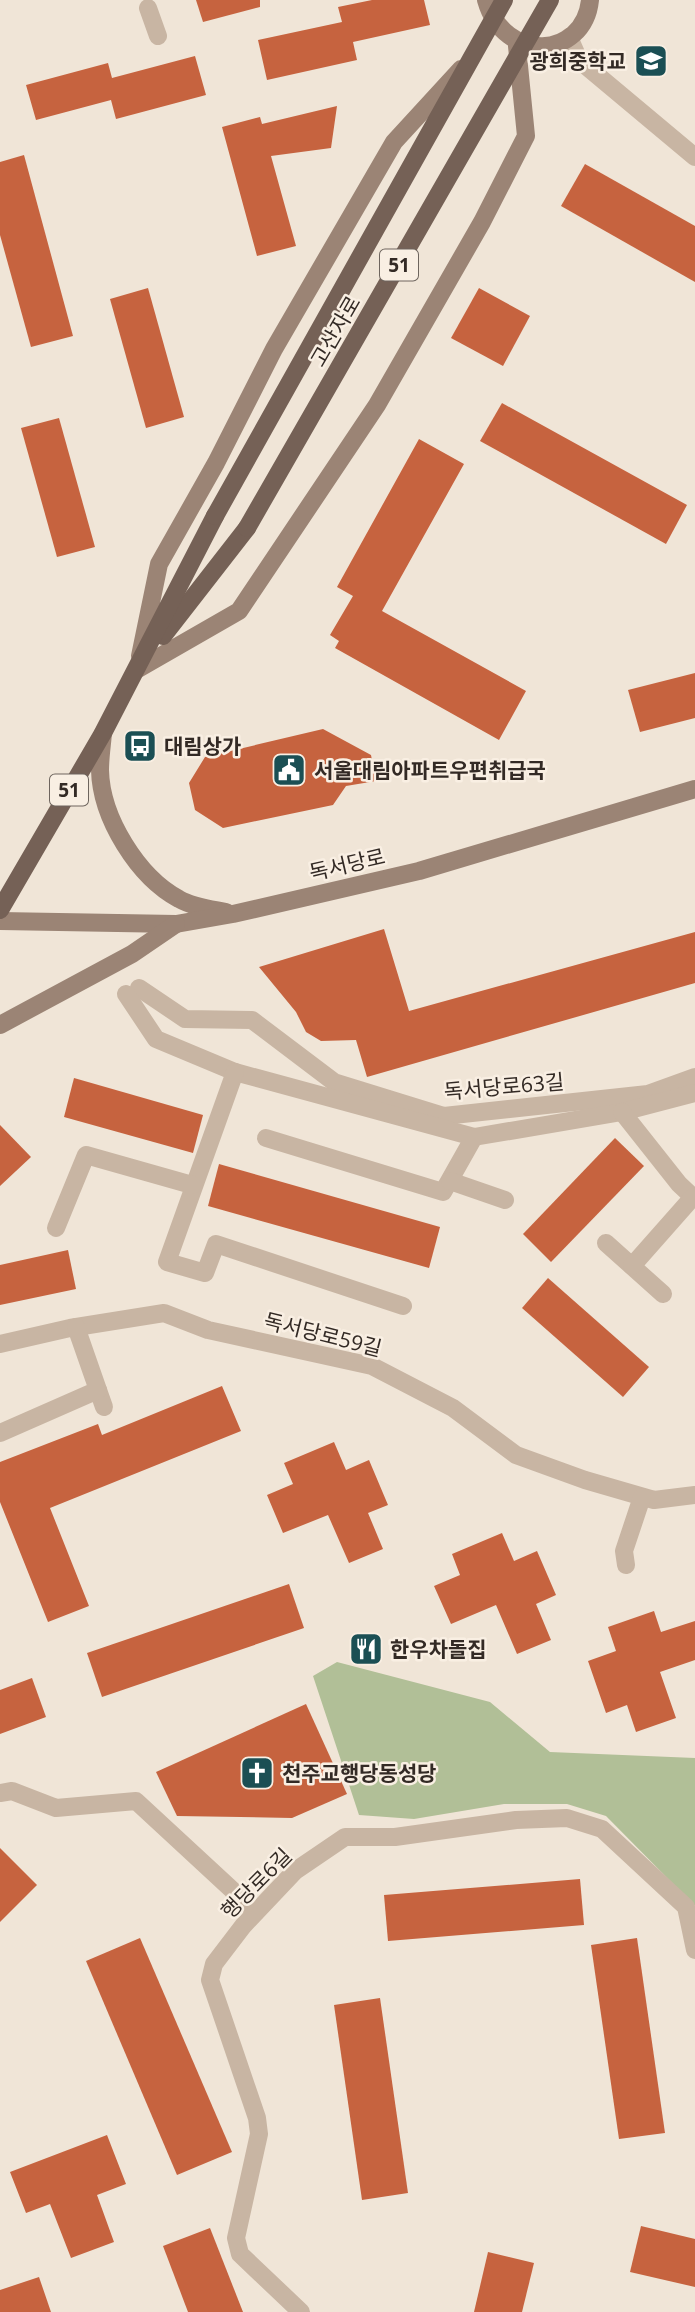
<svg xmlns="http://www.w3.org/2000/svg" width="695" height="2312" font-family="'Open Sans','Noto Sans KR',sans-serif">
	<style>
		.green { fill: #b1bf97 }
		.building { fill: #c6633f }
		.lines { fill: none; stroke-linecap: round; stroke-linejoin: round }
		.minor { stroke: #c8b5a3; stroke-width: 18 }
		.secondary { stroke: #9b8475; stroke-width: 18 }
		.primary { stroke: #756156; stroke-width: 18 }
		.primary-bridge { stroke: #756156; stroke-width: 18 }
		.labels { text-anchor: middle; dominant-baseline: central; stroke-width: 5; stroke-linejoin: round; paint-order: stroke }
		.shield { fill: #f9efe3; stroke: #6e655e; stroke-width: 2 }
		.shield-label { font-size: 19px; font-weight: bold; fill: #332a25 }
		.poi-label { font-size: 21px; font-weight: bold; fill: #332a25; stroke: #f9efe3; text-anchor: start }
		.street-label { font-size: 21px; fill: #332a25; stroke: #f9efe3 }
	</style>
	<rect width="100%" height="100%" fill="#f0e5d7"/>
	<path class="green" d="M 337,1662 L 490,1702 L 550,1752 L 695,1758 L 695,1906 L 606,1816 L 567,1804 L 504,1804 L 414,1819 L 359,1815 L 313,1676 Z"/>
	<g class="building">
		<path d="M 196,0 L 260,0 L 260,7 L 203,22 Z"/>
		<path d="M 372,0 L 424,0 L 430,25 L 353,42 L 357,60 L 267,80 L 258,40 L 342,22 L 338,7 Z"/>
		<path d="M 195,56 L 206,95 L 116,119 L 111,100 L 36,120 L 26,85 L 108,63 L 112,78 Z"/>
		<path d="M 337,106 L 331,148 L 271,156 L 296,246 L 257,256 L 222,127 L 260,117 L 262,124 Z"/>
		<path d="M 24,155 L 73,336 L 31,347 L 0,235 L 0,162 Z"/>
		<path d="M 585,164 L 695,226 L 695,282 L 561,206 Z"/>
		<path d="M 148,288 L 184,417 L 146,428 L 110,299 Z"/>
		<path d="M 479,288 L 530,316 L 503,366 L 451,338 Z"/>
		<path d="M 502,403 L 687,505 L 666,544 L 480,441 Z"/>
		<path d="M 59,418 L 95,547 L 57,557 L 21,428 Z"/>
		<path d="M 419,439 L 464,464 L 382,611 L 526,691 L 499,740 L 335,648 L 339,641 L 330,635 L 353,596 L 337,587 Z"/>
		<path d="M 695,673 L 695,718 L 640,732 L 628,690 Z"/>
		<path d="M 323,729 L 371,755 L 376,781 L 346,786 L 333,805 L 223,828 L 195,810 L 189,783 L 205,757 Z"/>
		<path d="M 384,929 L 409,1011 L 695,932 L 695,983 L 367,1077 L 356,1040 L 321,1041 L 306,1032 L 296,1012 L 259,967 Z"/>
		<path d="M 74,1078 L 203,1115 L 193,1153 L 64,1117 Z"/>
		<path d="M 0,1125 L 31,1157 L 0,1186 Z"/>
		<path d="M 615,1138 L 644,1166 L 551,1262 L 523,1234 Z"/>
		<path d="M 219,1164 L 440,1227 L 429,1268 L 208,1206 Z"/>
		<path d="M 68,1250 L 76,1289 L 0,1305 L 0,1265 Z"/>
		<path d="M 548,1278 L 649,1367 L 623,1397 L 522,1308 Z"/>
		<path d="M 222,1386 L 241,1431 L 50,1508 L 89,1606 L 48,1622 L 0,1502 L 0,1462 L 98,1424 L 102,1435 Z"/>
		<path d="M 334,1442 L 346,1470 L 369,1460 L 388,1505 L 368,1513 L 383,1549 L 349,1563 L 328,1515 L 283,1533 L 267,1495 L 293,1484 L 284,1463 Z"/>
		<path d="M 502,1533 L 514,1561 L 537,1551 L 556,1595 L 536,1604 L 551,1640 L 517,1654 L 496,1605 L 451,1624 L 434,1586 L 460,1575 L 452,1554 Z"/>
		<path d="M 289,1584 L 304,1628 L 102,1697 L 87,1653 Z"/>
		<path d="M 654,1611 L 661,1632 L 695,1621 L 695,1660 L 660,1672 L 676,1718 L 636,1732 L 627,1705 L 606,1713 L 588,1661 L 616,1651 L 608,1627 Z"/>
		<path d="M 32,1678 L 46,1717 L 0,1734 L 0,1690 Z"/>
		<path d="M 306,1704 L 347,1794 L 292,1818 L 177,1816 L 156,1772 Z"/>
		<path d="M 0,1848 L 37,1885 L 0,1922 Z"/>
		<path d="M 580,1879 L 584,1925 L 388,1941 L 384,1895 Z"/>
		<path d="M 140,1938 L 232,2152 L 177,2175 L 86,1961 Z"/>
		<path d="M 637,1938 L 665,2133 L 619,2139 L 591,1945 Z"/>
		<path d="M 380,1998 L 408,2193 L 362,2200 L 334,2005 Z"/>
		<path d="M 107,2135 L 126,2184 L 97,2195 L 114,2242 L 71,2258 L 50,2204 L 26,2213 L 10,2172 Z"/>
		<path d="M 641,2226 L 695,2239 L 695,2287 L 630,2272 Z"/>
		<path d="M 210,2228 L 243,2312 L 188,2312 L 163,2246 Z"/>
		<path d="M 488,2252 L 534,2263 L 522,2312 L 474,2312 Z"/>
		<path d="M 39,2277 L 51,2312 L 0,2312 L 0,2290 Z"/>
	</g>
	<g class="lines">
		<g class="minor">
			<path d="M 148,8 L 158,36"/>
			<path d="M 569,37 L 579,60 L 695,157"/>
			<path d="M 139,988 L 185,1019 L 252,1020 L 334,1082 L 444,1116 L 648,1094 L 695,1077"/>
			<path d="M 126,994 L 156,1039 L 235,1072 L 474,1137 L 622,1112 L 695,1093"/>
			<path d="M 235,1072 L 167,1262 L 205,1273 L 216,1244 L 403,1306"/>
			<path d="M 622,1112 L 679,1184 L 695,1199"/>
			<path d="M 266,1138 L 443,1192 L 474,1137"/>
			<path d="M 450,1181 L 505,1200"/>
			<path d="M 56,1228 L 86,1155 L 192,1185"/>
			<path d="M 606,1243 L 663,1294"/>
			<path d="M 632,1266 L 693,1197"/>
			<path d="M 0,1344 L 70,1328 L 164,1313 L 208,1330 L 372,1366 L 453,1408 L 516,1455 L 585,1480 L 654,1500 L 695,1495"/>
			<path d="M 98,1390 L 104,1407"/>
			<path d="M 0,1433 L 98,1390 L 76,1327"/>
			<path d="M 626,1565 L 624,1551 L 642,1497"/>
			<path d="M 0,1793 L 12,1791 L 56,1808 L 136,1801 L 256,1912"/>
			<path d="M 301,2312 L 240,2254 L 236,2238 L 259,2134 L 257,2118 L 210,1980 L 214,1964 L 243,1926 L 295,1871 L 345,1837 L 395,1837 L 516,1820 L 567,1818 L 602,1829 L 686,1907 L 695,1950"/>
		</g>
		<g class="secondary">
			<path d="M 486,0 C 504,64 584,59 590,0"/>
			<path d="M 140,656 L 159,564 L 216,463 L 274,349 L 394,142 L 461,69"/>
			<path d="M 138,669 L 239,611 L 377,405 L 482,222 L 526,136 L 517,46"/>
			<path d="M 103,733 C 102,745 100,758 100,770 C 101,818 138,877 179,899 C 193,907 211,909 226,912"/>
			<path d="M 0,921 L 176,924 L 233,914 L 419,871 L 695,789"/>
			<path d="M 0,1025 L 132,954 L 176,924"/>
		</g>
		<g class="primary">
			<path d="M 163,636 L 247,528"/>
			<path d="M 0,910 L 103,733 L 215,516"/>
		</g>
		<g class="primary-bridge">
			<path d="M 215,516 L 504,0"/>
			<path d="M 247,528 L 550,0"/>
		</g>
	</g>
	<defs>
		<symbol id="school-square" viewBox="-11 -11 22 22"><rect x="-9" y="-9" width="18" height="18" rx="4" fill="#1b4f54" stroke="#f9efe3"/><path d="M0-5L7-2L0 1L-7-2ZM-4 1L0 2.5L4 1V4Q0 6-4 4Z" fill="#fff"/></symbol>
		<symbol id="bus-square" viewBox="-11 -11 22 22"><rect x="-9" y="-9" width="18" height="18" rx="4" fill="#1b4f54" stroke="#f9efe3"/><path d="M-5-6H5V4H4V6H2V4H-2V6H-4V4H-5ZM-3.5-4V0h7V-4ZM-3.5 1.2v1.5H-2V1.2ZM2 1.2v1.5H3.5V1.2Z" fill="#fff"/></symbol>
		<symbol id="civic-square" viewBox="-11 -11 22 22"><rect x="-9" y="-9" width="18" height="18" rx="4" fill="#1b4f54" stroke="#f9efe3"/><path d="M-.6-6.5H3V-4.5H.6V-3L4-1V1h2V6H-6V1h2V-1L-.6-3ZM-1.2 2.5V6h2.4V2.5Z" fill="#fff"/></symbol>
		<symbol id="restaurant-square" viewBox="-11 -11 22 22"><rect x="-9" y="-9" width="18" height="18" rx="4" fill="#1b4f54" stroke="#f9efe3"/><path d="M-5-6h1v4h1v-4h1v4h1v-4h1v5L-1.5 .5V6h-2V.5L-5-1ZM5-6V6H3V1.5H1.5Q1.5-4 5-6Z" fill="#fff"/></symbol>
		<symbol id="church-square" viewBox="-11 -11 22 22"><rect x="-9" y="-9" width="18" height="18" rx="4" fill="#1b4f54" stroke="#f9efe3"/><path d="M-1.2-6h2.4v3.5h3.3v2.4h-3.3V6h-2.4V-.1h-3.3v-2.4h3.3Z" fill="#fff"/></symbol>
	</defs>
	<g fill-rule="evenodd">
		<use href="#school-square" x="632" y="42" width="38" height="38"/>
		<use href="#bus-square" x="121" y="727" width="38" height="38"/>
		<use href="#civic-square" x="270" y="751" width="38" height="38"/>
		<use href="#restaurant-square" x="347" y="1630" width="38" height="38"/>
		<use href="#church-square" x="238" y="1754" width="38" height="38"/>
	</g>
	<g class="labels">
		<g class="shield">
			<rect x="380" y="249.5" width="38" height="31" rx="5"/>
			<rect x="50" y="774.5" width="38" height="31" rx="5"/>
		</g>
		<g class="shield-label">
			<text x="399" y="265">51</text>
			<text x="69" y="790">51</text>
		</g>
		<g class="poi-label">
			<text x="626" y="61" text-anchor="end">광희중학교</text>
			<text x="164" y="746">대림상가</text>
			<text x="314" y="770">서울대림아파트우편취급국</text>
			<text x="390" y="1649">한우차돌집</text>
			<text x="282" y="1773">천주교행당동성당</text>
		</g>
		<g class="street-label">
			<text transform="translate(335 331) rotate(-60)">고산자로</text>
			<text transform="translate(347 864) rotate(-13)">독서당로</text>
			<text transform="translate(504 1086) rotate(-5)">독서당로63길</text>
			<text transform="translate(323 1334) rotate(14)">독서당로59길</text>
			<text transform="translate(256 1883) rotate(-45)">행당로6길</text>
		</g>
	</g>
</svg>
